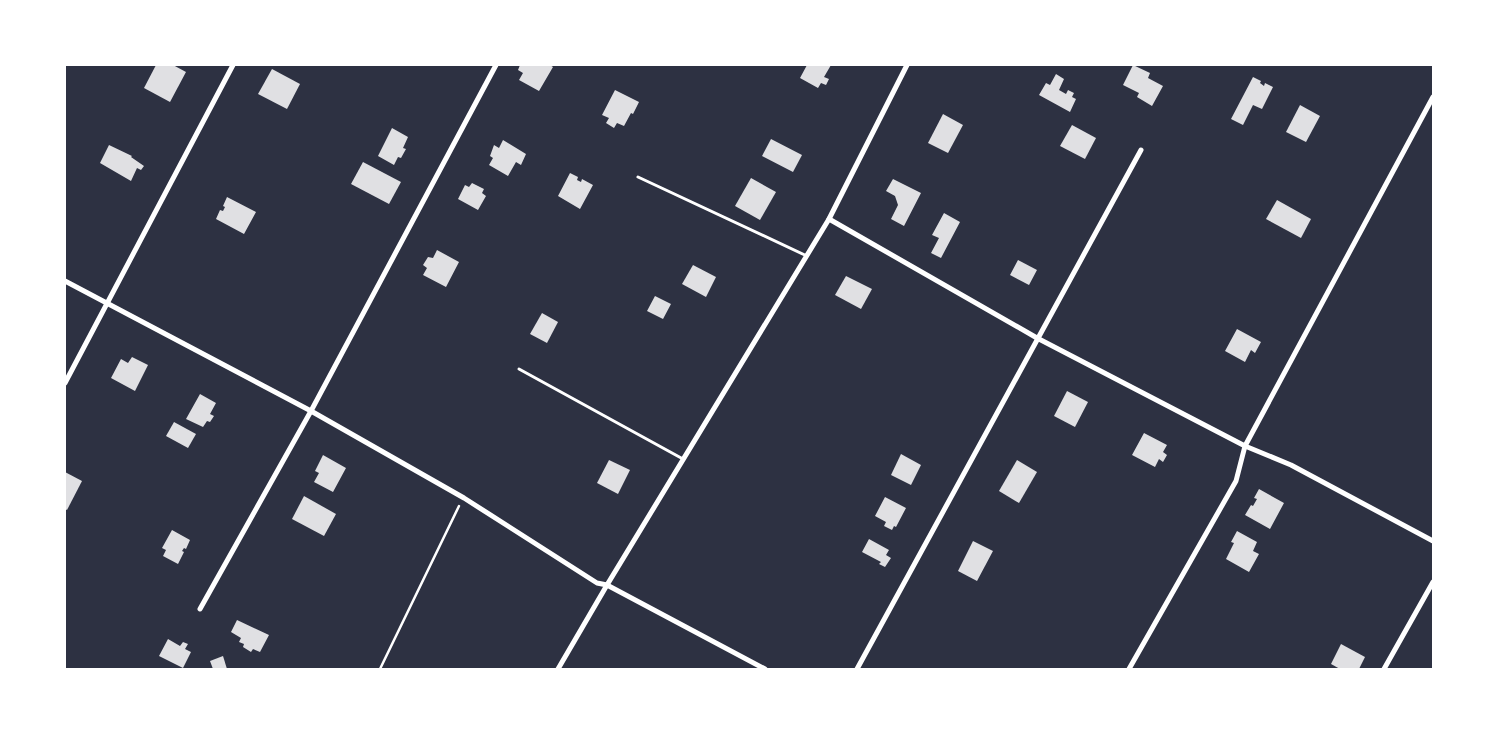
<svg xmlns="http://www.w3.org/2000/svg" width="1498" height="734" font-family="'DM Sans',sans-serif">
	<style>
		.building { fill: #e0e0e3 }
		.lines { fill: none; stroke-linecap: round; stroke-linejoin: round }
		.path { stroke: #fff; stroke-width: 2.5 }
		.service { stroke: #fff; stroke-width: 3 }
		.minor { stroke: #fff; stroke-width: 5 }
	</style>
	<rect width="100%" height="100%" fill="#2d3142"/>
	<g class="building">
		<path d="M 156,65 L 173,65 L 186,72 L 170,102 L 144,88 Z"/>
		<path d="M 520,65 L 550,65 L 553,67 L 539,91 L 519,80 L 523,73 L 518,70 Z"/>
		<path d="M 807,65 L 831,65 L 824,77 L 829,79 L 826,85 L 821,83 L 818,88 L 800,78 Z"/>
		<path d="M 1133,65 L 1150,73 L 1148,78 L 1163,86 L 1152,106 L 1137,97 L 1139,93 L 1123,85 Z"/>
		<path d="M 272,69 L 300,84 L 287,109 L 258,94 Z"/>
		<path d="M 1056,74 L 1064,79 L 1059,90 L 1066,94 L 1068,90 L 1074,93 L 1072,97 L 1076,99 L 1070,112 L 1039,95 L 1046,83 L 1050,85 Z"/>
		<path d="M 1253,77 L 1261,81 L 1260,83 L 1264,86 L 1265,83 L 1273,87 L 1262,109 L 1253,105 L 1243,125 L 1231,119 Z"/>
		<path d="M 615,90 L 639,102 L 633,114 L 631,113 L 624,126 L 617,123 L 614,128 L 606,123 L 609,118 L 602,115 Z"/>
		<path d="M 1300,105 L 1320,116 L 1306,142 L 1286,132 Z"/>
		<path d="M 943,114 L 963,125 L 948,153 L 928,143 Z"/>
		<path d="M 1072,125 L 1096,138 L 1085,159 L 1060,146 Z"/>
		<path d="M 392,128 L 408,137 L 403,148 L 406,149 L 401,158 L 398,157 L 394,165 L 378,156 Z"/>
		<path d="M 771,139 L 802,155 L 793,172 L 762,156 Z"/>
		<path d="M 503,140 L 526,154 L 521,165 L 516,162 L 508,176 L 489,165 L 493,158 L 490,156 L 494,145 L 499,148 Z"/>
		<path d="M 109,145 L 132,156 L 131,157 L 144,166 L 141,170 L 137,168 L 131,181 L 100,163 Z"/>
		<path d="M 363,162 L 401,182 L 389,204 L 351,184 Z"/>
		<path d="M 570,173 L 578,177 L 577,180 L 581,182 L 582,179 L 593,185 L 580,209 L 558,196 Z"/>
		<path d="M 751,178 L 776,192 L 760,220 L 735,206 Z"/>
		<path d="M 893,179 L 921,193 L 904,226 L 891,219 L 898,205 L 895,196 L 886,191 Z"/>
		<path d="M 472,183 L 484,189 L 482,193 L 486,196 L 478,210 L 458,199 L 465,185 L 469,187 Z"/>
		<path d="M 227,197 L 256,212 L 244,234 L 216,219 L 220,210 L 223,211 L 225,207 L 223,206 Z"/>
		<path d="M 1277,200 L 1311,219 L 1301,238 L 1266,219 Z"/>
		<path d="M 944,213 L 960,222 L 941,258 L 931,253 L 939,238 L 932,235 Z"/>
		<path d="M 437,250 L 459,262 L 446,287 L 423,275 L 427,268 L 423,265 L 428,257 L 433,258 Z"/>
		<path d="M 1018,260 L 1037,270 L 1029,285 L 1010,275 Z"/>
		<path d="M 693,265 L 716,277 L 706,297 L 682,284 Z"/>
		<path d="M 846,276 L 872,289 L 861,309 L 835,295 Z"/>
		<path d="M 655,296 L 671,304 L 663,319 L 647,311 Z"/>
		<path d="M 542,313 L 558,322 L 547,343 L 530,334 Z"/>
		<path d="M 1237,329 L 1261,342 L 1255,353 L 1251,350 L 1245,362 L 1225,351 Z"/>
		<path d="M 132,357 L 148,365 L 135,391 L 111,378 L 121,359 L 128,363 Z"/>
		<path d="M 1067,391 L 1088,402 L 1075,427 L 1054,416 Z"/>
		<path d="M 200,394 L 216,403 L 210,414 L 214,416 L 210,422 L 207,421 L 203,427 L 186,419 Z"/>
		<path d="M 174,422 L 196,434 L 188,448 L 166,436 Z"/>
		<path d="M 1144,433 L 1167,445 L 1163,452 L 1167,455 L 1163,462 L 1159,459 L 1155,467 L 1132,455 Z"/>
		<path d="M 901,454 L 921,465 L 911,485 L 891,475 Z"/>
		<path d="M 323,455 L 346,468 L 333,492 L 314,482 L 319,473 L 315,471 Z"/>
		<path d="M 609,460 L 630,470 L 618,494 L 597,483 Z"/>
		<path d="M 1017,460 L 1037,472 L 1019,503 L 999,491 Z"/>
		<path d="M 65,472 L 82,481 L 67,510 L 65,509 Z"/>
		<path d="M 1259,489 L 1284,503 L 1270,529 L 1245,515 L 1251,505 L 1253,506 L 1257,499 L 1254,498 Z"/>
		<path d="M 304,496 L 336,514 L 324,536 L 292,519 Z"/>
		<path d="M 885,497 L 906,508 L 896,527 L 894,526 L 892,530 L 884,526 L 886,522 L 875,516 Z"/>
		<path d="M 172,530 L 190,540 L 186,549 L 184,548 L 182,551 L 184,552 L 178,564 L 163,556 L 166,550 L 162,548 Z"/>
		<path d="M 1237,531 L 1257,542 L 1253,551 L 1259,554 L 1249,572 L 1226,559 L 1234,543 L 1231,542 Z"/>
		<path d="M 869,539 L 889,550 L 886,555 L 891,558 L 885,567 L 879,564 L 881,562 L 862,552 Z"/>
		<path d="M 973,541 L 993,551 L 977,581 L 958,571 Z"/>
		<path d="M 237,620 L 269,635 L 260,652 L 253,649 L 251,652 L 243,647 L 244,644 L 239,642 L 241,638 L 231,632 Z"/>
		<path d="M 168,639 L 180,646 L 183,642 L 188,644 L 185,649 L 191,652 L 183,668 L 159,656 Z"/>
		<path d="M 1341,644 L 1365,657 L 1359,669 L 1340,669 L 1331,664 Z"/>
		<path d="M 223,656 L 227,669 L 213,669 L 210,661 Z"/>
	</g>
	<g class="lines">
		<path class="path" d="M 380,669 L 459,506"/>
		<g class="service">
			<path d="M 638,177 L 807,256"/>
			<path d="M 519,369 L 683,459"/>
		</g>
		<g class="minor">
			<path d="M 829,219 L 1037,338 L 1245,446 L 1291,465 L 1433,541"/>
			<path d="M 65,281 L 311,411 L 464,498 L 597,583 L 607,585 L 765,669"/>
			<path d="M 65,383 L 233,65"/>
			<path d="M 200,609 L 311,411 L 496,65"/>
			<path d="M 558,669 L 607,585 L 829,219 L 907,65"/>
			<path d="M 857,669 L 1141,150"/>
			<path d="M 1129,669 L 1236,481 L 1245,446 L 1433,97"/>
			<path d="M 1384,669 L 1433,582"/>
		</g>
	</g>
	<rect width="1498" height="734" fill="none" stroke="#ffffff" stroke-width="132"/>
</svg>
